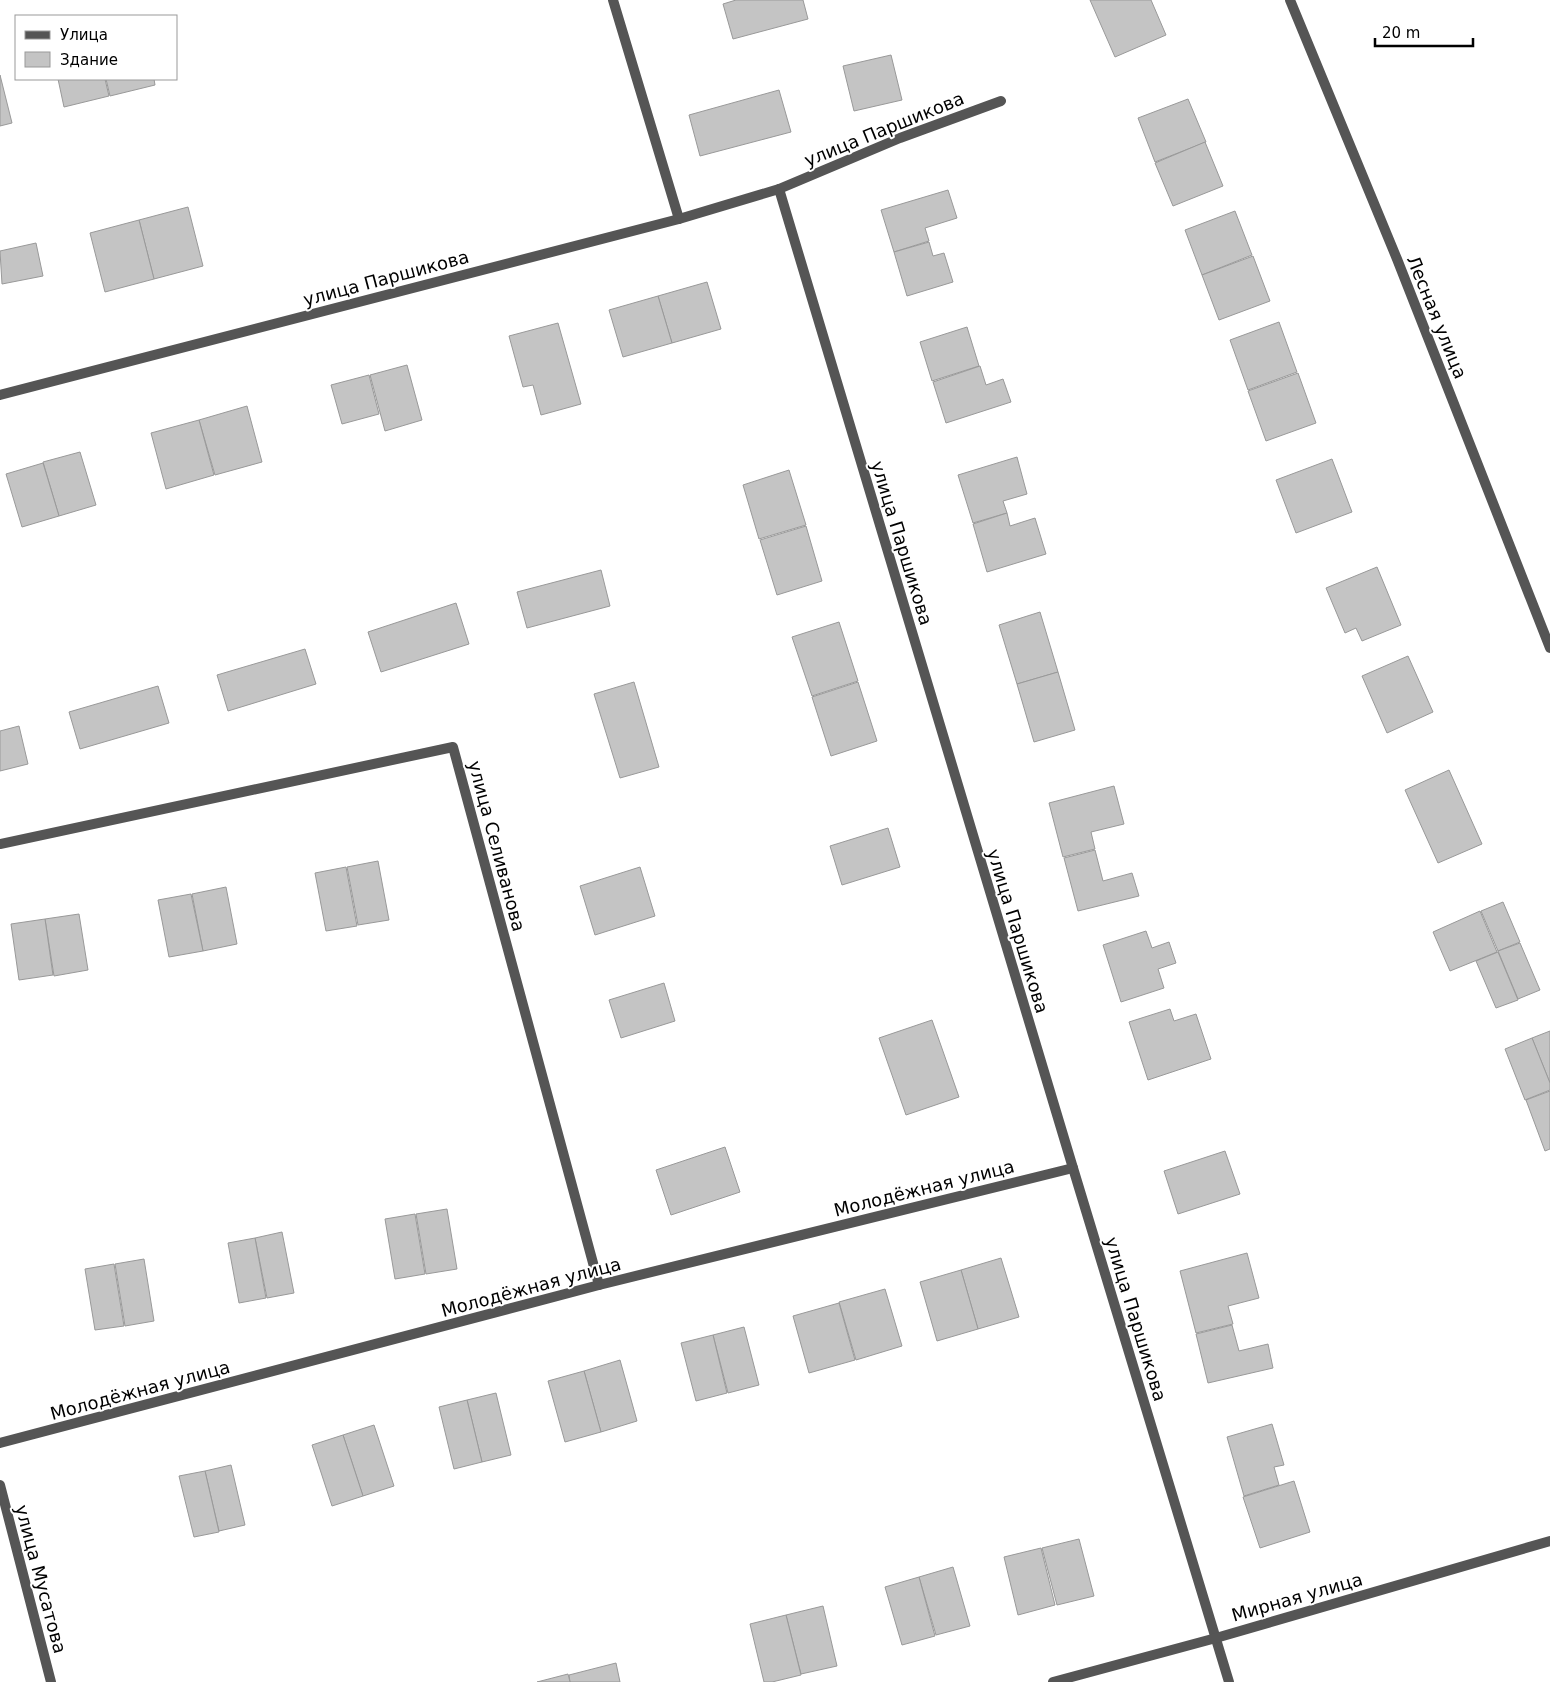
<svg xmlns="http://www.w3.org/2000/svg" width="1550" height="1682" font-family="'DejaVu Sans',sans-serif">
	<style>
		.building { fill: #c4c4c4; stroke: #999 }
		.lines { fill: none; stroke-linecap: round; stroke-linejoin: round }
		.street { stroke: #555; stroke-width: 10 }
		.labels { text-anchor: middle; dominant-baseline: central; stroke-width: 4; stroke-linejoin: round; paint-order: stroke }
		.street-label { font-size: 18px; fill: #000; stroke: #fff }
	</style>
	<rect width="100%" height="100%" fill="#fff"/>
	<g class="building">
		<path d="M 736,0 L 803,0 L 808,19 L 733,39 L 723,4 Z"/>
		<path d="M 1090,0 L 1151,0 L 1166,35 L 1115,57 Z"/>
		<path d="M 891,55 L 902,100 L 854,111 L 843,66 Z"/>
		<path d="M 0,75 L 12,123 L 0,126 Z"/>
		<path d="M 58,79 L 105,79 L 109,96 L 64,107 Z"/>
		<path d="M 106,79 L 154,79 L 155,85 L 110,96 Z"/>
		<path d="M 779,90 L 791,132 L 700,156 L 689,115 Z"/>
		<path d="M 1188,99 L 1206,142 L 1155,162 L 1138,118 Z"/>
		<path d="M 1205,142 L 1223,186 L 1173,206 L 1155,163 Z"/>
		<path d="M 948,190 L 957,218 L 925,228 L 929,241 L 894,252 L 881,210 Z"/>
		<path d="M 188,207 L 203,266 L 154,279 L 139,220 Z"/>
		<path d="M 1235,211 L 1252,255 L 1202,275 L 1185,230 Z"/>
		<path d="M 139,220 L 154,279 L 105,292 L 90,233 Z"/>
		<path d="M 929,242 L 933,256 L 944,253 L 953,282 L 907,296 L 894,252 Z"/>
		<path d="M 36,243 L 43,276 L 2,284 L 0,251 Z"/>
		<path d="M 1253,256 L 1270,301 L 1219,320 L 1202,275 Z"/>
		<path d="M 707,282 L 721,329 L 672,343 L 658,296 Z"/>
		<path d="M 658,296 L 672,343 L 623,357 L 609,310 Z"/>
		<path d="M 1279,322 L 1297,372 L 1248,390 L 1230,340 Z"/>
		<path d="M 558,323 L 581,404 L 541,415 L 533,385 L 523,387 L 509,336 Z"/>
		<path d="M 967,327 L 979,366 L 932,381 L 920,342 Z"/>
		<path d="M 407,365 L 422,420 L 385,431 L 370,375 Z"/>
		<path d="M 980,366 L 986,385 L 1003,379 L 1011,402 L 946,423 L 933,382 Z"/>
		<path d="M 1298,373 L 1316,423 L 1266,441 L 1248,391 Z"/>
		<path d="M 369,375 L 379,414 L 342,424 L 331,385 Z"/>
		<path d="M 247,406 L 262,462 L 215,475 L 199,420 Z"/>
		<path d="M 199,420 L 214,475 L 166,489 L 151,433 Z"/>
		<path d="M 80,452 L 96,505 L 59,516 L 43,462 Z"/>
		<path d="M 1017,457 L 1027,494 L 1003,501 L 1007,513 L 973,523 L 958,475 Z"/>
		<path d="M 1332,459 L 1352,512 L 1296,533 L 1276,480 Z"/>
		<path d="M 43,463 L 59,516 L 22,527 L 6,474 Z"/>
		<path d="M 789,470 L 806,525 L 759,539 L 743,485 Z"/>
		<path d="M 1007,513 L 1010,526 L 1035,518 L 1046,554 L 987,572 L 973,524 Z"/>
		<path d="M 806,526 L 822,581 L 777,595 L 760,540 Z"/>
		<path d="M 1377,567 L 1401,625 L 1362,641 L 1356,628 L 1345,633 L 1326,588 Z"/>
		<path d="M 601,570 L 610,606 L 527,628 L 517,592 Z"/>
		<path d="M 456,603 L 469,644 L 381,672 L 368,632 Z"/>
		<path d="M 1040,612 L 1058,672 L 1017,684 L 999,625 Z"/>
		<path d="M 839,622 L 858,681 L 812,696 L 792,637 Z"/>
		<path d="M 305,649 L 316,684 L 228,711 L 217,675 Z"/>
		<path d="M 1408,656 L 1433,712 L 1387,733 L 1362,676 Z"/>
		<path d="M 1058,672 L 1075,730 L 1034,742 L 1017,684 Z"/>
		<path d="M 634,682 L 659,767 L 620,778 L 594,694 Z"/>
		<path d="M 858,682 L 877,741 L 831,756 L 812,697 Z"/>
		<path d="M 158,686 L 169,723 L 80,749 L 69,712 Z"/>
		<path d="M 19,726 L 28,764 L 0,771 L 0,731 Z"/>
		<path d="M 1449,770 L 1482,844 L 1438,863 L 1405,790 Z"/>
		<path d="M 1114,786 L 1124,824 L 1091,832 L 1095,849 L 1063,857 L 1049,803 Z"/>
		<path d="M 888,828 L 900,867 L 842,885 L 830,846 Z"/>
		<path d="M 1095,850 L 1103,881 L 1132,873 L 1139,896 L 1078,911 L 1064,858 Z"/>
		<path d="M 378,861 L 389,920 L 358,925 L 347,867 Z"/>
		<path d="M 346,867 L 357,926 L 326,931 L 315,873 Z"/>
		<path d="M 640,867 L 655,916 L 595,935 L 580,886 Z"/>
		<path d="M 226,887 L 237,944 L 203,951 L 192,894 Z"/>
		<path d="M 191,894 L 203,951 L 169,957 L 158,900 Z"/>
		<path d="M 1503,902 L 1520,942 L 1498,951 L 1481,911 Z"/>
		<path d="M 1480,911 L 1497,952 L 1450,971 L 1433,932 Z"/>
		<path d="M 79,914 L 88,970 L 54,976 L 45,919 Z"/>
		<path d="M 45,919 L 53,975 L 19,980 L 11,924 Z"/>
		<path d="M 1146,931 L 1152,948 L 1169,942 L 1176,963 L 1158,969 L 1164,988 L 1121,1002 L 1103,945 Z"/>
		<path d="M 1520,943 L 1540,990 L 1518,999 L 1498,951 Z"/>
		<path d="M 1498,952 L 1518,1000 L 1496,1008 L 1476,961 Z"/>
		<path d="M 664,983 L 675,1021 L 621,1038 L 609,1000 Z"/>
		<path d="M 1170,1009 L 1174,1021 L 1196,1014 L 1211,1059 L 1148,1080 L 1129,1022 Z"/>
		<path d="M 932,1020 L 959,1097 L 906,1115 L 879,1038 Z"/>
		<path d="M 1550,1031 L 1550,1083 L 1532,1038 Z"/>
		<path d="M 1532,1038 L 1550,1083 L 1550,1090 L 1525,1100 L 1505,1049 Z"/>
		<path d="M 1550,1091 L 1550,1149 L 1545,1151 L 1526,1100 Z"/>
		<path d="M 725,1147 L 740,1192 L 671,1215 L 656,1170 Z"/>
		<path d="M 1225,1151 L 1240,1194 L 1178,1214 L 1164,1171 Z"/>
		<path d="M 447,1209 L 457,1269 L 426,1274 L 416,1214 Z"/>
		<path d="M 415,1214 L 425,1274 L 395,1279 L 385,1219 Z"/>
		<path d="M 282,1232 L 294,1293 L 267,1298 L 255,1238 Z"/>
		<path d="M 255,1238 L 266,1298 L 239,1303 L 228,1243 Z"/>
		<path d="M 1247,1253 L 1259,1298 L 1228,1306 L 1233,1324 L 1196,1333 L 1180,1271 Z"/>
		<path d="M 1001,1258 L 1019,1317 L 978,1329 L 961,1270 Z"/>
		<path d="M 144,1259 L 154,1321 L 125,1326 L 115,1264 Z"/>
		<path d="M 114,1264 L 124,1326 L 95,1330 L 85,1269 Z"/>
		<path d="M 961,1270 L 978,1329 L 937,1341 L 920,1282 Z"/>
		<path d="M 885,1289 L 902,1346 L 856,1360 L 839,1302 Z"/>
		<path d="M 839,1303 L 855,1360 L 809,1373 L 793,1316 Z"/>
		<path d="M 1232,1325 L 1239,1351 L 1268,1344 L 1273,1368 L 1208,1383 L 1196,1334 Z"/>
		<path d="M 744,1327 L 759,1385 L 728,1393 L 713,1335 Z"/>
		<path d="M 713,1335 L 727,1393 L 696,1401 L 681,1343 Z"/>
		<path d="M 620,1360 L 637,1421 L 601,1432 L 584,1371 Z"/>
		<path d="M 584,1371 L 601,1432 L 565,1442 L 548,1381 Z"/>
		<path d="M 496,1393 L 511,1455 L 482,1462 L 467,1400 Z"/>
		<path d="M 467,1400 L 482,1462 L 454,1469 L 439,1407 Z"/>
		<path d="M 1272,1424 L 1284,1465 L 1274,1467 L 1279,1485 L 1244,1496 L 1227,1437 Z"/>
		<path d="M 374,1425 L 394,1486 L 363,1496 L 343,1435 Z"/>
		<path d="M 343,1435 L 363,1496 L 332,1506 L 312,1445 Z"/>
		<path d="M 231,1465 L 245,1525 L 219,1531 L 205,1471 Z"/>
		<path d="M 205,1471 L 219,1532 L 194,1537 L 179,1476 Z"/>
		<path d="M 1294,1481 L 1310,1532 L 1260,1548 L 1243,1497 Z"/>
		<path d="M 1079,1539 L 1094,1596 L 1057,1605 L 1042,1548 Z"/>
		<path d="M 1041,1548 L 1055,1605 L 1018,1615 L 1004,1557 Z"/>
		<path d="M 953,1567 L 970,1626 L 936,1635 L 919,1577 Z"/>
		<path d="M 919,1577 L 935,1636 L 902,1645 L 885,1587 Z"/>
		<path d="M 823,1606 L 837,1666 L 801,1674 L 786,1615 Z"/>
		<path d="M 786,1615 L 801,1675 L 772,1682 L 764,1682 L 750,1624 Z"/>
		<path d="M 616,1663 L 620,1682 L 570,1682 L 569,1675 Z"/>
		<path d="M 568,1674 L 570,1682 L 537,1682 Z"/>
	</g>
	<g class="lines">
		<g class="street">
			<path d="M 613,0 L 679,219"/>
			<path d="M 1290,0 L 1397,259 L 1550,648"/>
			<path d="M 779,189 L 1073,1168 L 1229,1682"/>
			<path d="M 0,395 L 679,219 L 779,189 L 900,138 L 1001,101"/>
			<path d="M 0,844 L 453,747 L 599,1285"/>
			<path d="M 0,1443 L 599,1285 L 1073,1168"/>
			<path d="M 0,1485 L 51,1682"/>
			<path d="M 1053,1682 L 1216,1638 L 1550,1541"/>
		</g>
	</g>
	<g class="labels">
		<g class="street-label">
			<text transform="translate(884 129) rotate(-22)">улица Паршикова</text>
			<text transform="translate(386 278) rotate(-15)">улица Паршикова</text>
			<text transform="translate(1437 317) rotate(68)">Лесная улица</text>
			<text transform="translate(902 543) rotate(73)">улица Паршикова</text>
			<text transform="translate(497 846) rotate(75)">улица Селиванова</text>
			<text transform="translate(1018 931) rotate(73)">улица Паршикова</text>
			<text transform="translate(924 1188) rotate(-14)">Молодёжная улица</text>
			<text transform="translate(531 1287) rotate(-15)">Молодёжная улица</text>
			<text transform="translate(1136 1319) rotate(73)">улица Паршикова</text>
			<text transform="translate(140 1390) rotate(-15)">Молодёжная улица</text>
			<text transform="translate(41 1579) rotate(75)">улица Мусатова</text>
			<text transform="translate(1297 1597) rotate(-16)">Мирная улица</text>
		</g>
	</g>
	<rect x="15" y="15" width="162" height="65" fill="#ffffff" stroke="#999999"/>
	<rect x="25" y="31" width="25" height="8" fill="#555555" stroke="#999999"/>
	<text x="60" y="40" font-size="15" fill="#000000">Улица</text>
	<rect x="25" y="52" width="25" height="15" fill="#c4c4c4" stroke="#999999"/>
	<text x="60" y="65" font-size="15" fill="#000000">Здание</text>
	<path d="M1375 38v8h98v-8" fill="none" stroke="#000000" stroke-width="2.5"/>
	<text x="1382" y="38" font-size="15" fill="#000000" stroke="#ffffff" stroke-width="4" paint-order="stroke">20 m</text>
</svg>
